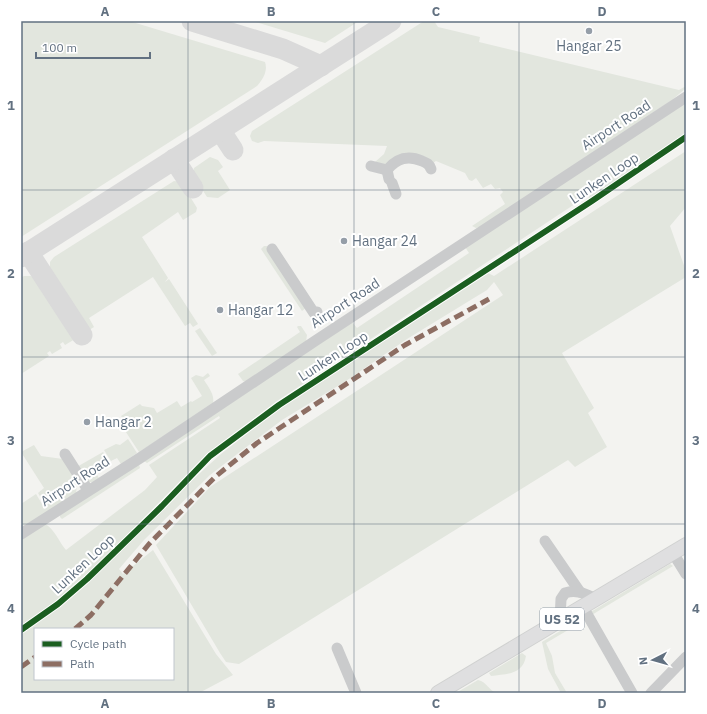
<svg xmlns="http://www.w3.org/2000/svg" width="707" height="714" font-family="'IBM Plex Sans',sans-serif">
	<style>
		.green { fill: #e2e6de; fill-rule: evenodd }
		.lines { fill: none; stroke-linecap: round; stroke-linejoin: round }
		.taxiway { stroke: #dadada; stroke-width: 21 }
		.major-casing { stroke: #d0d1d0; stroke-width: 16 }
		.minor { stroke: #cacbcc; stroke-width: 11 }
		.major { stroke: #dfdfe0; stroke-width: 14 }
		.quiet { stroke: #8d6e63; stroke-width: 5; stroke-dasharray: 10 5; stroke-linecap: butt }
		.cycleway-casing { stroke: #fff; stroke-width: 8 }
		.cycleway { stroke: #1b5e20; stroke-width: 6 }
		.grid { fill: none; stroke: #627181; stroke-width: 1; stroke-opacity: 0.55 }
		.poi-dot { fill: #959ea8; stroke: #fff; stroke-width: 1.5 }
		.labels { text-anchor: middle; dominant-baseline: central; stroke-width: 4; stroke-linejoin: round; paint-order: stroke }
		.shield { fill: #fff; stroke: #919ca7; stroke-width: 1 }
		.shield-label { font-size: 13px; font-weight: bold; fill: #627181 }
		.poi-label { font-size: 14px; fill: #627181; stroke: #fff; text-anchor: start }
		.street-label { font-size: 14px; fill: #627181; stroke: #fff }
		.neatline { fill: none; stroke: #627181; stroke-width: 1.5 }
		.grid-label { font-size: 13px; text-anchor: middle; font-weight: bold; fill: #627181 }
	</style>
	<rect width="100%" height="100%" fill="#f3f3f0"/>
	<g class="green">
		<path d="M 21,21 L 129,21 L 265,62 C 268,71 263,79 257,86 L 21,237 Z"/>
		<path d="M 252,21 L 359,21 L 325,43 Z"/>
		<path d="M 424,21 L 434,21 L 438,27 L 480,37 L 479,42 L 679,90 L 686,86 L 686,88 L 672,100 L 480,227 L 476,228 L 472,226 L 505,204 L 500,195 L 503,192 L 500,188 L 495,189 L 491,184 L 483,188 L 476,178 L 472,181 L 469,180 L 465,173 L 436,161 L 433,163 L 413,155 L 386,166 L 375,162 L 384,154 L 387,146 L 264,141 L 258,143 L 252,141 L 250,136 L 252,131 Z"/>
		<path d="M 686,101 L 686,136 L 590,199 L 587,196 L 277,401 L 209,452 L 78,584 L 56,603 L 21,627 L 21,540 L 45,524 C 54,528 59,542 66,550 L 145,490 L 157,477 L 149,465 L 220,418 L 219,416 L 147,463 L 144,461 L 352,322 L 357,328 L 469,253 L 465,247 Z"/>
		<path d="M 686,151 L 686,207 L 670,226 L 686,271 L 686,277 L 562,353 L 594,408 L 588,413 L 607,447 L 575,467 L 568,460 L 239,664 L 226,662 L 220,653 L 156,545 L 210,487 L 503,295 L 494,282 L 487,290 L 407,339 L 346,381 L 282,420 L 245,448 L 210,475 L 144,540 L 119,569 L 123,574 L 153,550 L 216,654 L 233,675 L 199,693 L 21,693 L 21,633 L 59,606 L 110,560 L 111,560 L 179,492 L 221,454 L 272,414 L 488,273 L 494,276 ZM 35,629 L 173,629 L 173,679 L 35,679 Z"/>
		<path d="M 210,157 L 218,160 L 223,167 L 218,171 L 230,190 L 218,198 L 207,197 L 193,175 L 194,168 Z"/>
		<path d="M 174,181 L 181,182 L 197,208 L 196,212 L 183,220 L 178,212 L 142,237 L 168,278 L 165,282 L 169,279 L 198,324 L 193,327 L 190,323 L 185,326 L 153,277 L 89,318 L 94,327 L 89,330 L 50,271 L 50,262 L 54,257 Z"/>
		<path d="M 264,246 L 267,246 L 307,307 L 302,311 L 261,249 Z"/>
		<path d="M 24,276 L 31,276 L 36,280 L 75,339 L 65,345 L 63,342 L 60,344 L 62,348 L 52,354 L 50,351 L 47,353 L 49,356 L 21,374 L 21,278 Z"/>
		<path d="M 298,326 L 301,326 L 307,335 L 306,342 L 246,382 L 243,381 L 238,374 L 300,332 L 297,327 Z"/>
		<path d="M 200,328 L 217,353 L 212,356 L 195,331 Z"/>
		<path d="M 208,373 L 210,376 L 204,380 C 209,388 215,395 213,404 L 139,452 L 120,423 L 124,421 L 121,416 L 140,404 L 142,406 L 154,408 L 157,413 L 177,401 L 181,407 L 191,401 L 192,402 L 202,396 L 191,378 L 196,375 L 203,377 Z"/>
		<path d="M 128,439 L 137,453 L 121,464 L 117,458 L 111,461 L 104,450 L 116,444 L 120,445 Z"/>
		<path d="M 34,445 L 41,456 L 63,459 C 70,471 79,479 76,493 L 44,514 L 21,527 L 21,504 L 36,494 L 42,504 L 44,503 L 38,493 L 44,488 L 21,452 Z"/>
		<path d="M 103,452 L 110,462 L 95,472 L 99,478 L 93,482 L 89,482 L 75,468 Z"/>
		<path d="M 139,464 L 140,468 L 62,519 L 60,517 L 60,514 Z"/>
		<path d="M 670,564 L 673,566 L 590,616 L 589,613 Z"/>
		<path d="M 578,620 L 580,623 L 546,643 L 552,656 L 555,673 L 567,693 L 561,693 L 548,669 L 542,642 Z"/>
		<path d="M 522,653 L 526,656 C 523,675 506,674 491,676 L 489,673 Z"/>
		<path d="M 478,680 C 487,682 489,691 497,693 L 456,693 Z"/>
	</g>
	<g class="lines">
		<g class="taxiway">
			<path d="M 192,21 L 283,49 L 321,66"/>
			<path d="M 220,130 L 233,150"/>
			<path d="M 174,159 L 193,188"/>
			<path d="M 28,252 L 82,335"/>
			<path d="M 21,257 L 391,21"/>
		</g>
		<defs>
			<path id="major" d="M 438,693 L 686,545"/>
		</defs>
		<use href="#major" class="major-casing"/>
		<g class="minor">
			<path d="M 371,166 L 387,170"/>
			<path d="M 389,179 L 387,170 C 397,158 408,155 422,161 C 427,163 429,164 431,169"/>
			<path d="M 392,183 L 396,194"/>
			<path d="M 272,249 L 314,313 L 317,312"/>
			<path d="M 65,454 L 88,490"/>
			<path d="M 21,534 L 140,458 L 315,341 L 686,97"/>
			<path d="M 545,541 L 580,592"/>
			<path d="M 673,553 L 686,574"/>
			<path d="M 583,607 L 632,693"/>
			<path d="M 560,621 L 561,599 L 565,593 C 577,589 585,594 596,599"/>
			<path d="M 337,648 L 356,693"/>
			<path d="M 651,693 L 686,657"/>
		</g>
		<use href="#major" class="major"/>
		<g class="quiet">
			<path d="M 75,629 L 91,615 L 149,544 L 215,477 L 257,443 L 405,345 L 489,299"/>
			<path d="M 21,667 L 35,657"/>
		</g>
		<defs>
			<path id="cycleway" d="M 21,630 L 58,604 L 87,579 L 162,506 L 210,456 L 279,405 L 592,201 L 686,137"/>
		</defs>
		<use href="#cycleway" class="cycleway-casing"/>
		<use href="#cycleway" class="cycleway"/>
	</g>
	<path class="grid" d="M 188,21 L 188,693M 354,21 L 354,693M 519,21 L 519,693M 21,190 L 686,190M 21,357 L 686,357M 21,524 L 686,524"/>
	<g class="poi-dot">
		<circle cx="589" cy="31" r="4"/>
		<circle cx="344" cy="241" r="4"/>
		<circle cx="220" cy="310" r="4"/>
		<circle cx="87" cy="422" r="4"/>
	</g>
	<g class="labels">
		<rect class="shield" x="540" y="608" width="44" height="22" rx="3"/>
		<g class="shield-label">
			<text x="562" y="619">US 52</text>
		</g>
		<g class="poi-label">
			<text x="589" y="46" text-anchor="middle">Hangar 25</text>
			<text x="352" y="241">Hangar 24</text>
			<text x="228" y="310">Hangar 12</text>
			<text x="95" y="422">Hangar 2</text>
		</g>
		<g class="street-label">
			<text transform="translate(616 125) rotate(-33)">Airport Road</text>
			<text transform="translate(604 178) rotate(-34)">Lunken Loop</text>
			<text transform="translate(345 303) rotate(-33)">Airport Road</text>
			<text transform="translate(333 356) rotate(-33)">Lunken Loop</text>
			<text transform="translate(75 481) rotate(-33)">Airport Road</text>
			<text transform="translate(83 564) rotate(-43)">Lunken Loop</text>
		</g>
	</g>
	<rect width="707" height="714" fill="none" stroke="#ffffff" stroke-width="44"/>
	<rect x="34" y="628" width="140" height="52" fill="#ffffff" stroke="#c0c6cd"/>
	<rect x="42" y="641" width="20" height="6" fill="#1b5e20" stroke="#c0c6cd"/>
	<text x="70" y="648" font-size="12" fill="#627181">Cycle path</text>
	<rect x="42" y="661" width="20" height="6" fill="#8d6e63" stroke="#c0c6cd"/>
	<text x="70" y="668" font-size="12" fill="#627181">Path</text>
	<g transform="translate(653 660) rotate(264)" stroke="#ffffff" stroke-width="3" paint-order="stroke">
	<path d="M0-3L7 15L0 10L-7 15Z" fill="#627181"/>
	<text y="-6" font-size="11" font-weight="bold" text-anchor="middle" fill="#627181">N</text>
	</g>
	<path d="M36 52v6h114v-6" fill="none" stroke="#627181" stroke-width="2"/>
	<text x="42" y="52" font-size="12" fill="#627181" stroke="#ffffff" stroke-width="3" paint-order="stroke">100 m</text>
	<rect x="22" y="22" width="663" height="670" class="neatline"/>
	<g class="grid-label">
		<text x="105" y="16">A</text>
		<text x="271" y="16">B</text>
		<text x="436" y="16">C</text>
		<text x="602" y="16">D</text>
		<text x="11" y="110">1</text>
		<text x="696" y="110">1</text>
		<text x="11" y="278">2</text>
		<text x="696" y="278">2</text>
		<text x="11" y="445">3</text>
		<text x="696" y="445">3</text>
		<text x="11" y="613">4</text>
		<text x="696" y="613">4</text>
		<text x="105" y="708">A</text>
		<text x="271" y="708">B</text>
		<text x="436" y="708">C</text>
		<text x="602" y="708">D</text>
	</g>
</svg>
